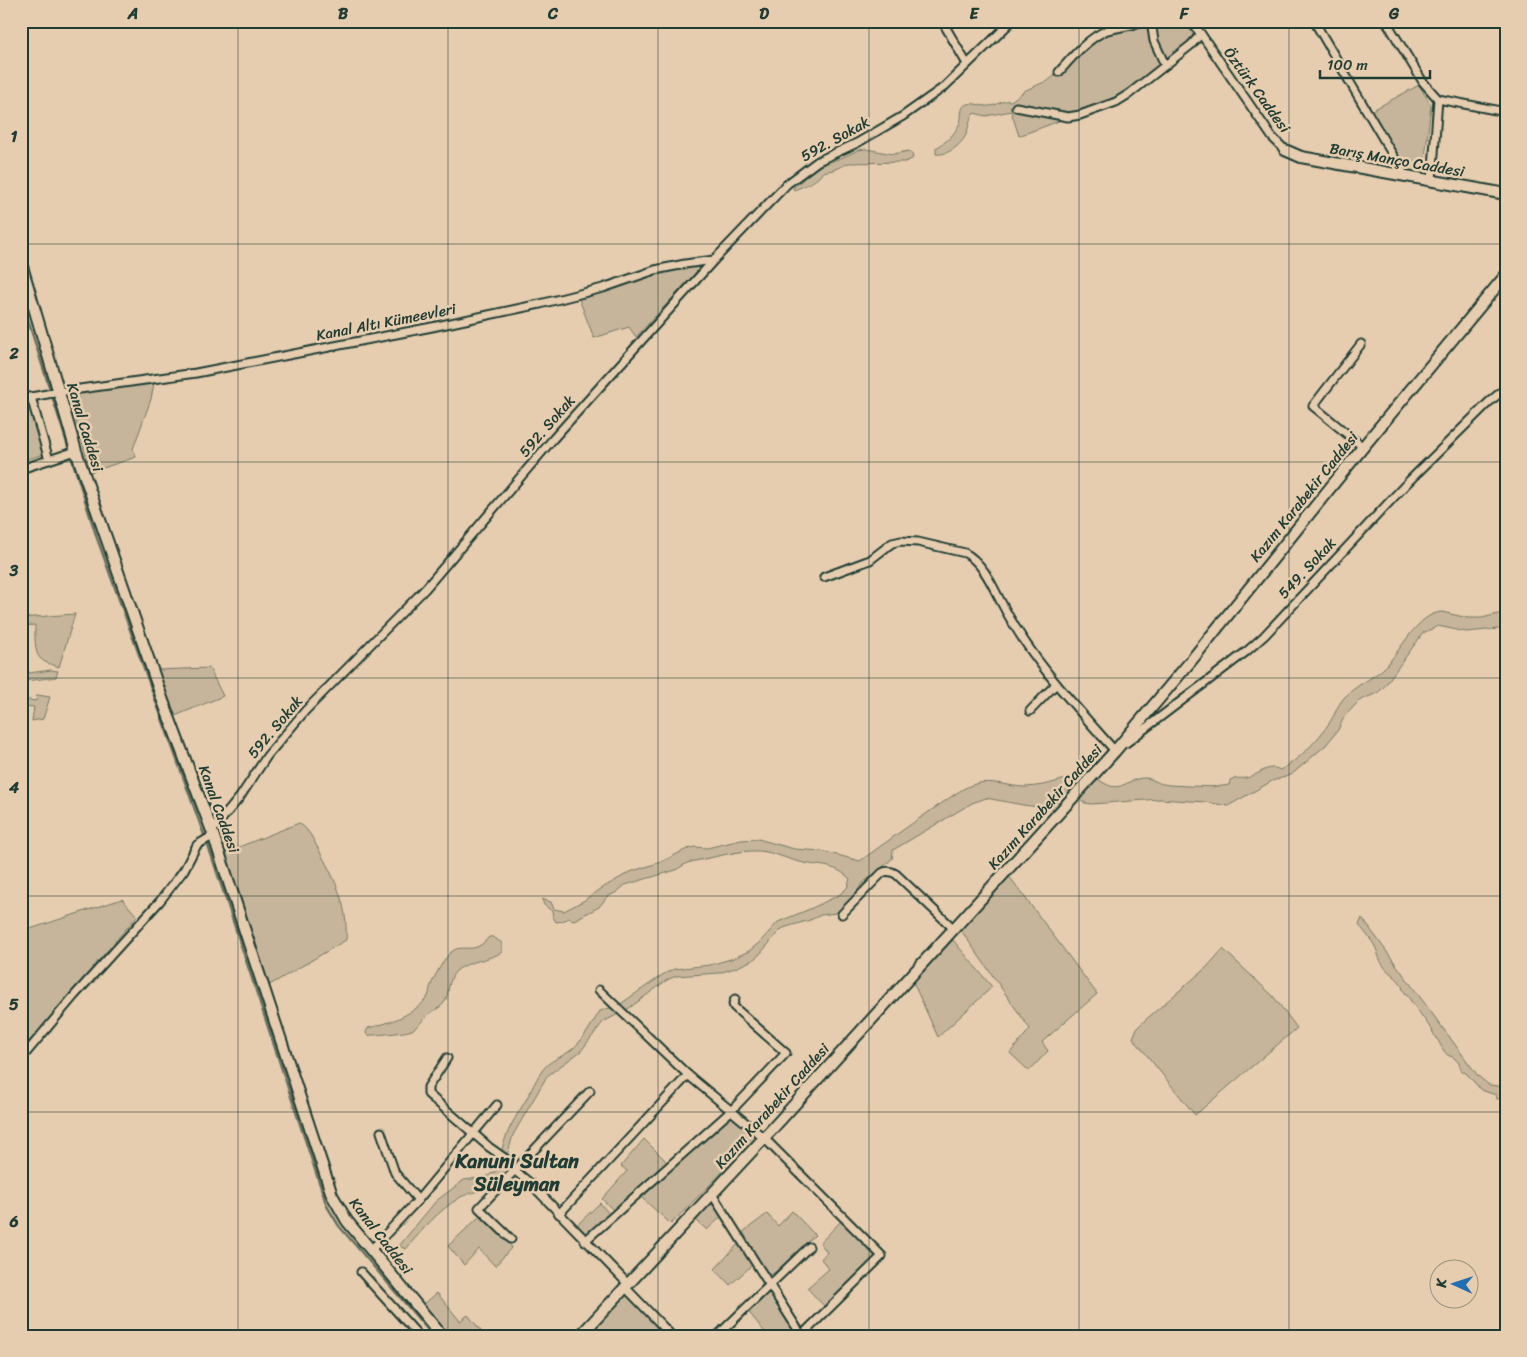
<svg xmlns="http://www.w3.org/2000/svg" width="1527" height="1357" font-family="Sriracha,sans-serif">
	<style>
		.green { fill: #c6b59a; stroke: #727967 }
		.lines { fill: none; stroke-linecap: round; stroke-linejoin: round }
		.stream { stroke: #687160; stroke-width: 2.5 }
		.street-casing { stroke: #1f3d34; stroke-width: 11 }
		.secondary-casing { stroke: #1f3d34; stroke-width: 14 }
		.street { stroke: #e7cdaf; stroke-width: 7 }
		.secondary { stroke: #e7cdaf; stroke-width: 10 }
		.grid { fill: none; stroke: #1f3d34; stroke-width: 1; stroke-opacity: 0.55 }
		.labels { text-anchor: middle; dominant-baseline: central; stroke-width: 5; stroke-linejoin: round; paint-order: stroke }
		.street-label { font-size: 15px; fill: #1f3d34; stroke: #e7cdaf }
		.district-label { font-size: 20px; font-weight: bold; fill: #1f3d34; stroke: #e7cdaf }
		.neatline { fill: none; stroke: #1f3d34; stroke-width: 2 }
		.grid-label { font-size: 16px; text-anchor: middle; font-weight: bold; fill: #1f3d34 }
	</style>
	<rect width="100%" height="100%" fill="#e7cdaf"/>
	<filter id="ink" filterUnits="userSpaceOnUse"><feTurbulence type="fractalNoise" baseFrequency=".02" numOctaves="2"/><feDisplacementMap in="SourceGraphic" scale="10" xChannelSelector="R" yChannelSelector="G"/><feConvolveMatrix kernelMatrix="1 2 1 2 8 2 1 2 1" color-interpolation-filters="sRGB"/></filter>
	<g filter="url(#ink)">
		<g class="green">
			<path d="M 1164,21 L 1185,21 L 1193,34 L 1192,40 L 1125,92 L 1104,104 L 1019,136 L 1011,111 L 986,116 L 974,113 C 970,118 969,125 967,132 C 964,143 948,156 936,154 L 936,148 C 949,140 953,136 960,123 C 962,118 960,108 965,105 C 973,101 981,107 989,106 C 997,106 1003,99 1011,101 L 1026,90 L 1049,80 L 1078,58 L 1079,54 L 1096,39 L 1106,34 L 1129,30 L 1144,25 L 1149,27 Z"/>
			<path d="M 1419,85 L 1431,105 L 1425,158 L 1404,164 L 1371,111 Z"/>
			<path d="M 866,149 L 893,154 L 909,151 L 913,156 L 912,159 L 905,162 L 849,163 L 833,170 L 823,172 C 818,181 804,186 794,190 L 793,188 L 817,167 L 846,156 L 858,150 Z"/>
			<path d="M 703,265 L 636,337 L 629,327 L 594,338 L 579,299 L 667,269 Z"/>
			<path d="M 154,383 L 151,399 L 133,449 L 136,457 L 91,472 L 68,394 Z"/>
			<path d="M 21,399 L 31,408 L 45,454 L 21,461 Z"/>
			<path d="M 1442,612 L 1468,618 L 1482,618 L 1506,612 L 1506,627 L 1498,629 L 1466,632 L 1438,626 L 1423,633 L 1383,688 L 1377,693 L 1359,701 L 1344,717 L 1338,730 L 1326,745 L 1291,775 L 1272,781 L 1228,806 L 1206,802 L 1160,799 L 1091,804 L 1085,803 L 1080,800 L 1098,779 C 1122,797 1124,778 1145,778 C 1151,778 1157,783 1163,784 C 1171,786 1179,785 1187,786 C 1201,786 1215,788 1229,785 L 1230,780 C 1235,777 1240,779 1246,778 C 1258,776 1268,763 1280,770 C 1298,761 1319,739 1330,722 C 1335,715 1337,706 1343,699 C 1354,686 1370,680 1383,669 C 1400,653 1417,613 1442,612 Z"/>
			<path d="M 75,614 L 59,667 C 53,665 44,663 40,658 C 34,653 35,633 35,625 L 21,626 L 21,618 Z"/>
			<path d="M 209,668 L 223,696 L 175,716 L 157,670 Z"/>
			<path d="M 28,669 L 29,673 L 51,670 L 58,671 L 56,677 L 26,681 L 27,686 L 24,686 L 22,699 L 36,701 L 37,695 L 50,697 L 43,719 L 32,721 L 34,707 L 21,706 L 21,670 Z"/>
			<path d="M 1088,770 L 1054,809 L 1023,805 L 986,798 L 972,803 L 893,850 L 892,859 L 863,883 L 852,898 L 836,913 L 821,915 L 810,920 L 783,928 L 777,934 L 760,954 L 753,960 L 735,968 L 719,973 L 676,976 L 667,980 L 628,1009 L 603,1022 L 581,1051 L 547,1076 L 513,1135 L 507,1156 L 501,1154 C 506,1130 515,1119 527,1098 C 533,1087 538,1074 547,1065 C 554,1059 563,1056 570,1051 C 584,1040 591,1025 600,1011 L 619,1005 L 664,974 L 674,969 L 710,965 L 734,958 L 749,951 L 760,942 L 778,922 L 810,909 L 839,895 L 847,888 L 850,879 C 834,863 819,867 800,862 C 786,859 774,852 759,851 C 738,850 716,857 695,861 L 687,863 L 676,870 L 625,885 L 617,892 L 607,897 L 599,907 L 574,920 L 568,918 L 563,921 L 556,922 L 553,917 L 552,911 L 544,905 L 542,899 L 551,902 L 554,909 L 564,911 L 583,901 L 604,887 L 630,872 L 661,862 L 685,850 L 694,847 L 707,848 L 741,840 L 758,839 L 794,849 L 822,851 L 860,861 C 888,841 916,820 945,801 C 954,795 964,787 975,784 C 991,779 1009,787 1025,787 C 1048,786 1067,779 1088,770 Z"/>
			<path d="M 299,823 C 311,831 314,842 321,854 C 337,883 348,907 346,940 L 268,986 L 224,853 Z"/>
			<path d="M 1009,876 L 1097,994 L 1042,1042 L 1048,1051 L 1029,1071 L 1010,1053 L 1030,1029 L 960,929 Z"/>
			<path d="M 122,899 L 137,916 L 21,1051 L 21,932 Z"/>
			<path d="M 1362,918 L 1478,1076 L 1489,1085 L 1506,1087 L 1506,1098 L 1497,1099 L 1496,1095 L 1481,1090 L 1467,1074 L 1461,1070 L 1459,1063 L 1453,1057 C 1445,1056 1443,1049 1439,1042 C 1436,1037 1434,1036 1432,1030 L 1403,990 C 1402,980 1392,976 1386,969 C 1381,963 1379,958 1377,951 C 1375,944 1364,931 1359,925 Z"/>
			<path d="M 489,937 L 493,937 L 502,943 L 502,952 C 488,961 469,960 456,971 C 447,980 450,994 444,1003 C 440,1008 433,1011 429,1014 C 423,1019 419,1026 412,1030 C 410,1032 371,1036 367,1035 L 366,1032 L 368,1028 C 387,1024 418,1013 428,996 C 430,993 429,988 431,985 C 434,977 445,957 451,952 C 464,942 473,957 489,937 Z"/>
			<path d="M 953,940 L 992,987 L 938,1037 L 913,982 Z"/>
			<path d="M 1223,949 L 1273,996 L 1297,1028 L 1195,1115 L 1133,1038 L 1137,1028 L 1143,1022 L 1207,967 Z"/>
			<path d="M 732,1114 L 756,1138 L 671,1224 L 642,1198 L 705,1137 Z"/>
			<path d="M 644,1139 L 667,1162 L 613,1210 L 602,1199 L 627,1171 L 621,1166 Z"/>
			<path d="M 501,1160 L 503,1160 L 510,1168 C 504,1191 477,1188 459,1198 C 438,1211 422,1230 406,1249 L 399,1246 L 436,1201 L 464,1180 L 486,1177 L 496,1171 Z"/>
			<path d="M 711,1202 L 722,1216 L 707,1230 L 696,1220 Z"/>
			<path d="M 600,1203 L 610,1215 L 591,1232 L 584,1234 L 576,1226 Z"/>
			<path d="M 792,1211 L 815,1235 L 774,1273 L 769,1275 L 767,1273 L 743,1232 L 767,1214 L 778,1226 Z"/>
			<path d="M 480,1216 L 512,1247 L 495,1266 L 479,1249 L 464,1265 L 448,1246 Z"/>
			<path d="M 841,1221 L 877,1256 L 825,1307 L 807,1288 L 829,1269 L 821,1259 L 827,1252 L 820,1243 Z"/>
			<path d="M 738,1244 L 752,1265 L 730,1285 L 715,1269 Z"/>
			<path d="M 768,1291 L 797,1335 L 797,1336 L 768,1336 L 747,1310 Z"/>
			<path d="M 627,1292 L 668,1336 L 588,1336 Z"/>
			<path d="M 437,1293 L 460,1321 L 468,1315 L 481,1331 L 476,1336 L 451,1336 L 423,1305 Z"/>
		</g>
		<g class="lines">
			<path class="stream" d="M 21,298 L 97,538 L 212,857 L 327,1206 L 339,1226 L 433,1336"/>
			<defs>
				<g id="street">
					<path d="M 942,21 L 967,64"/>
					<path d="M 1151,21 L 1154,41 L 1165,65"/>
					<path d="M 1190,21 L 1201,34 L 1272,137 L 1285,150"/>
					<path d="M 1314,21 L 1405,176"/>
					<path d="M 1386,21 L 1423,82 L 1438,99 L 1432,181"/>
					<path d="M 1059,72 C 1073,56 1087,39 1107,30 L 1150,21"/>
					<path d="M 1438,99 L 1506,112"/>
					<path d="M 1016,107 L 1068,117 L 1080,115 L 1116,102 L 1129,94 L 1191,45 L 1201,34"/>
					<path d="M 1361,344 L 1313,406 L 1363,447"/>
					<path d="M 21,397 L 31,397 L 58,392 L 196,373 L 432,327 L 540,304 L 603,288 L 655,270 L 685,264 L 714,260"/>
					<path d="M 31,397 L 49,460"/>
					<path d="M 21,469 L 76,451"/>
					<path d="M 824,577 L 870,560 L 892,543 L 901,541 L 918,542 L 965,553 C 983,563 992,585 1001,602 C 1030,658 1073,704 1115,751 L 1117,749"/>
					<path d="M 1030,711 L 1056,684"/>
					<path d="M 1126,743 L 1247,651 L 1264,636 L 1408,482 L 1489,402 L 1506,388"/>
					<path d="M 212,831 L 240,797 L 267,756 L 305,711 L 425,589 L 553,439 L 714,260 L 787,184 L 818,161 L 857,143 L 903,116 L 944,87 L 1012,21"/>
					<path d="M 842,914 L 882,873 C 887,870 891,871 896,874 L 954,929"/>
					<path d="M 599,990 L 688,1075 L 764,1138 L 882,1256 L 801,1336"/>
					<path d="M 447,1058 L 428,1087 L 428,1094 L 489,1147 L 506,1159 L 514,1170 L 530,1183 L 628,1284"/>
					<path d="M 21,1059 L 74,996 L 160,901 L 184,870 L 197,845 L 214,835"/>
					<path d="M 381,1132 L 395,1173 L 418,1200"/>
					<path d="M 712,1194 L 802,1336"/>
					<path d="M 559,1214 L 688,1075"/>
					<path d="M 511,1239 L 479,1208 L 590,1091"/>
					<path d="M 585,1241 L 731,1111 L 786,1053 L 734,1007 L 733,1004 L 735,999"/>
					<path d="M 371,1250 L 418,1200 L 497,1105"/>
					<path d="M 361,1272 L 419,1336"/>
					<path d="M 625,1287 L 672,1336"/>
					<path d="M 717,1336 L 809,1247"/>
				</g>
				<g id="secondary">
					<path d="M 1285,150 L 1301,157 L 1506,194"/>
					<path d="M 21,263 L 76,451 L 163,701 L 212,831 L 332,1195 L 347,1221 L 442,1336"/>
					<path d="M 580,1336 L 764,1138 L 1115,751 L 1190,662 L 1363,447 L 1506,275"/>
				</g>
			</defs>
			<use href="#street" class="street-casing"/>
			<use href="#secondary" class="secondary-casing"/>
			<use href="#street" class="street"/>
			<use href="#secondary" class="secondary"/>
		</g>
	</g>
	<path class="grid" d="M 238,21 L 238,1336M 448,21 L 448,1336M 658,21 L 658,1336M 869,21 L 869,1336M 1079,21 L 1079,1336M 1289,21 L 1289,1336M 21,244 L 1506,244M 21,462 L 1506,462M 21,678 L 1506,678M 21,896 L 1506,896M 21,1112 L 1506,1112"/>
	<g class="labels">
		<g class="street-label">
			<text transform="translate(1257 90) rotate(54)">Öztürk Caddesi</text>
			<text transform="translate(835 139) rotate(-29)">592. Sokak</text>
			<text transform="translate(1397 160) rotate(10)">Barış Manço Caddesi</text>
			<text transform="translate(386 322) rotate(-11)">Kanal Altı Kümeevleri</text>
			<text transform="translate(547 426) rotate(-49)">592. Sokak</text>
			<text transform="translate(85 427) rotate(73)">Kanal Caddesi</text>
			<text transform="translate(1304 497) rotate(-51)">Kazım Karabekir Caddesi</text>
			<text transform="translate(1307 568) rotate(-47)">549. Sokak</text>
			<text transform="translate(275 727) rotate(-50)">592. Sokak</text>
			<text transform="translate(1045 807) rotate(-48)">Kazım Karabekir Caddesi</text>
			<text transform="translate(219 809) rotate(70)">Kanal Caddesi</text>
			<text transform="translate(772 1106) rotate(-48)">Kazım Karabekir Caddesi</text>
			<text transform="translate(381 1236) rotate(52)">Kanal Caddesi</text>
		</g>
		<g class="district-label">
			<text x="517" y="1161">Kanuni Sultan<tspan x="517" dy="23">Süleyman</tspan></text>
		</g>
	</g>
	<rect width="1527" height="1357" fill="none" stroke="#e7cdaf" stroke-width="55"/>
	<g transform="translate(1454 1284) rotate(273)"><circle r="24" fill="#e7cdaf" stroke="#97937e"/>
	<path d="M0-4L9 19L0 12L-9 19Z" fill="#1f6fb2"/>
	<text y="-8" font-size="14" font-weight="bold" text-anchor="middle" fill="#1f3d34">K</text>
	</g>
	<path d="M1320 70v8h110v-8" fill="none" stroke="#1f3d34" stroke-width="2.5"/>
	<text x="1327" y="70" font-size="15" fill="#1f3d34" stroke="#e7cdaf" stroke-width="4" paint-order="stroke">100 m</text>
	<rect x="28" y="28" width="1472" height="1302" class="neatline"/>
	<g class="grid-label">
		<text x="133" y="19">A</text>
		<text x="343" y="19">B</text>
		<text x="553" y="19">C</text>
		<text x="764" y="19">D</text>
		<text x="974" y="19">E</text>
		<text x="1184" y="19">F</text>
		<text x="1394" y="19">G</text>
		<text x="14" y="142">1</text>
		<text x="14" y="359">2</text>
		<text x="14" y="576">3</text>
		<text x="14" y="793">4</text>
		<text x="14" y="1010">5</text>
		<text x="14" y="1227">6</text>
	</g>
</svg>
